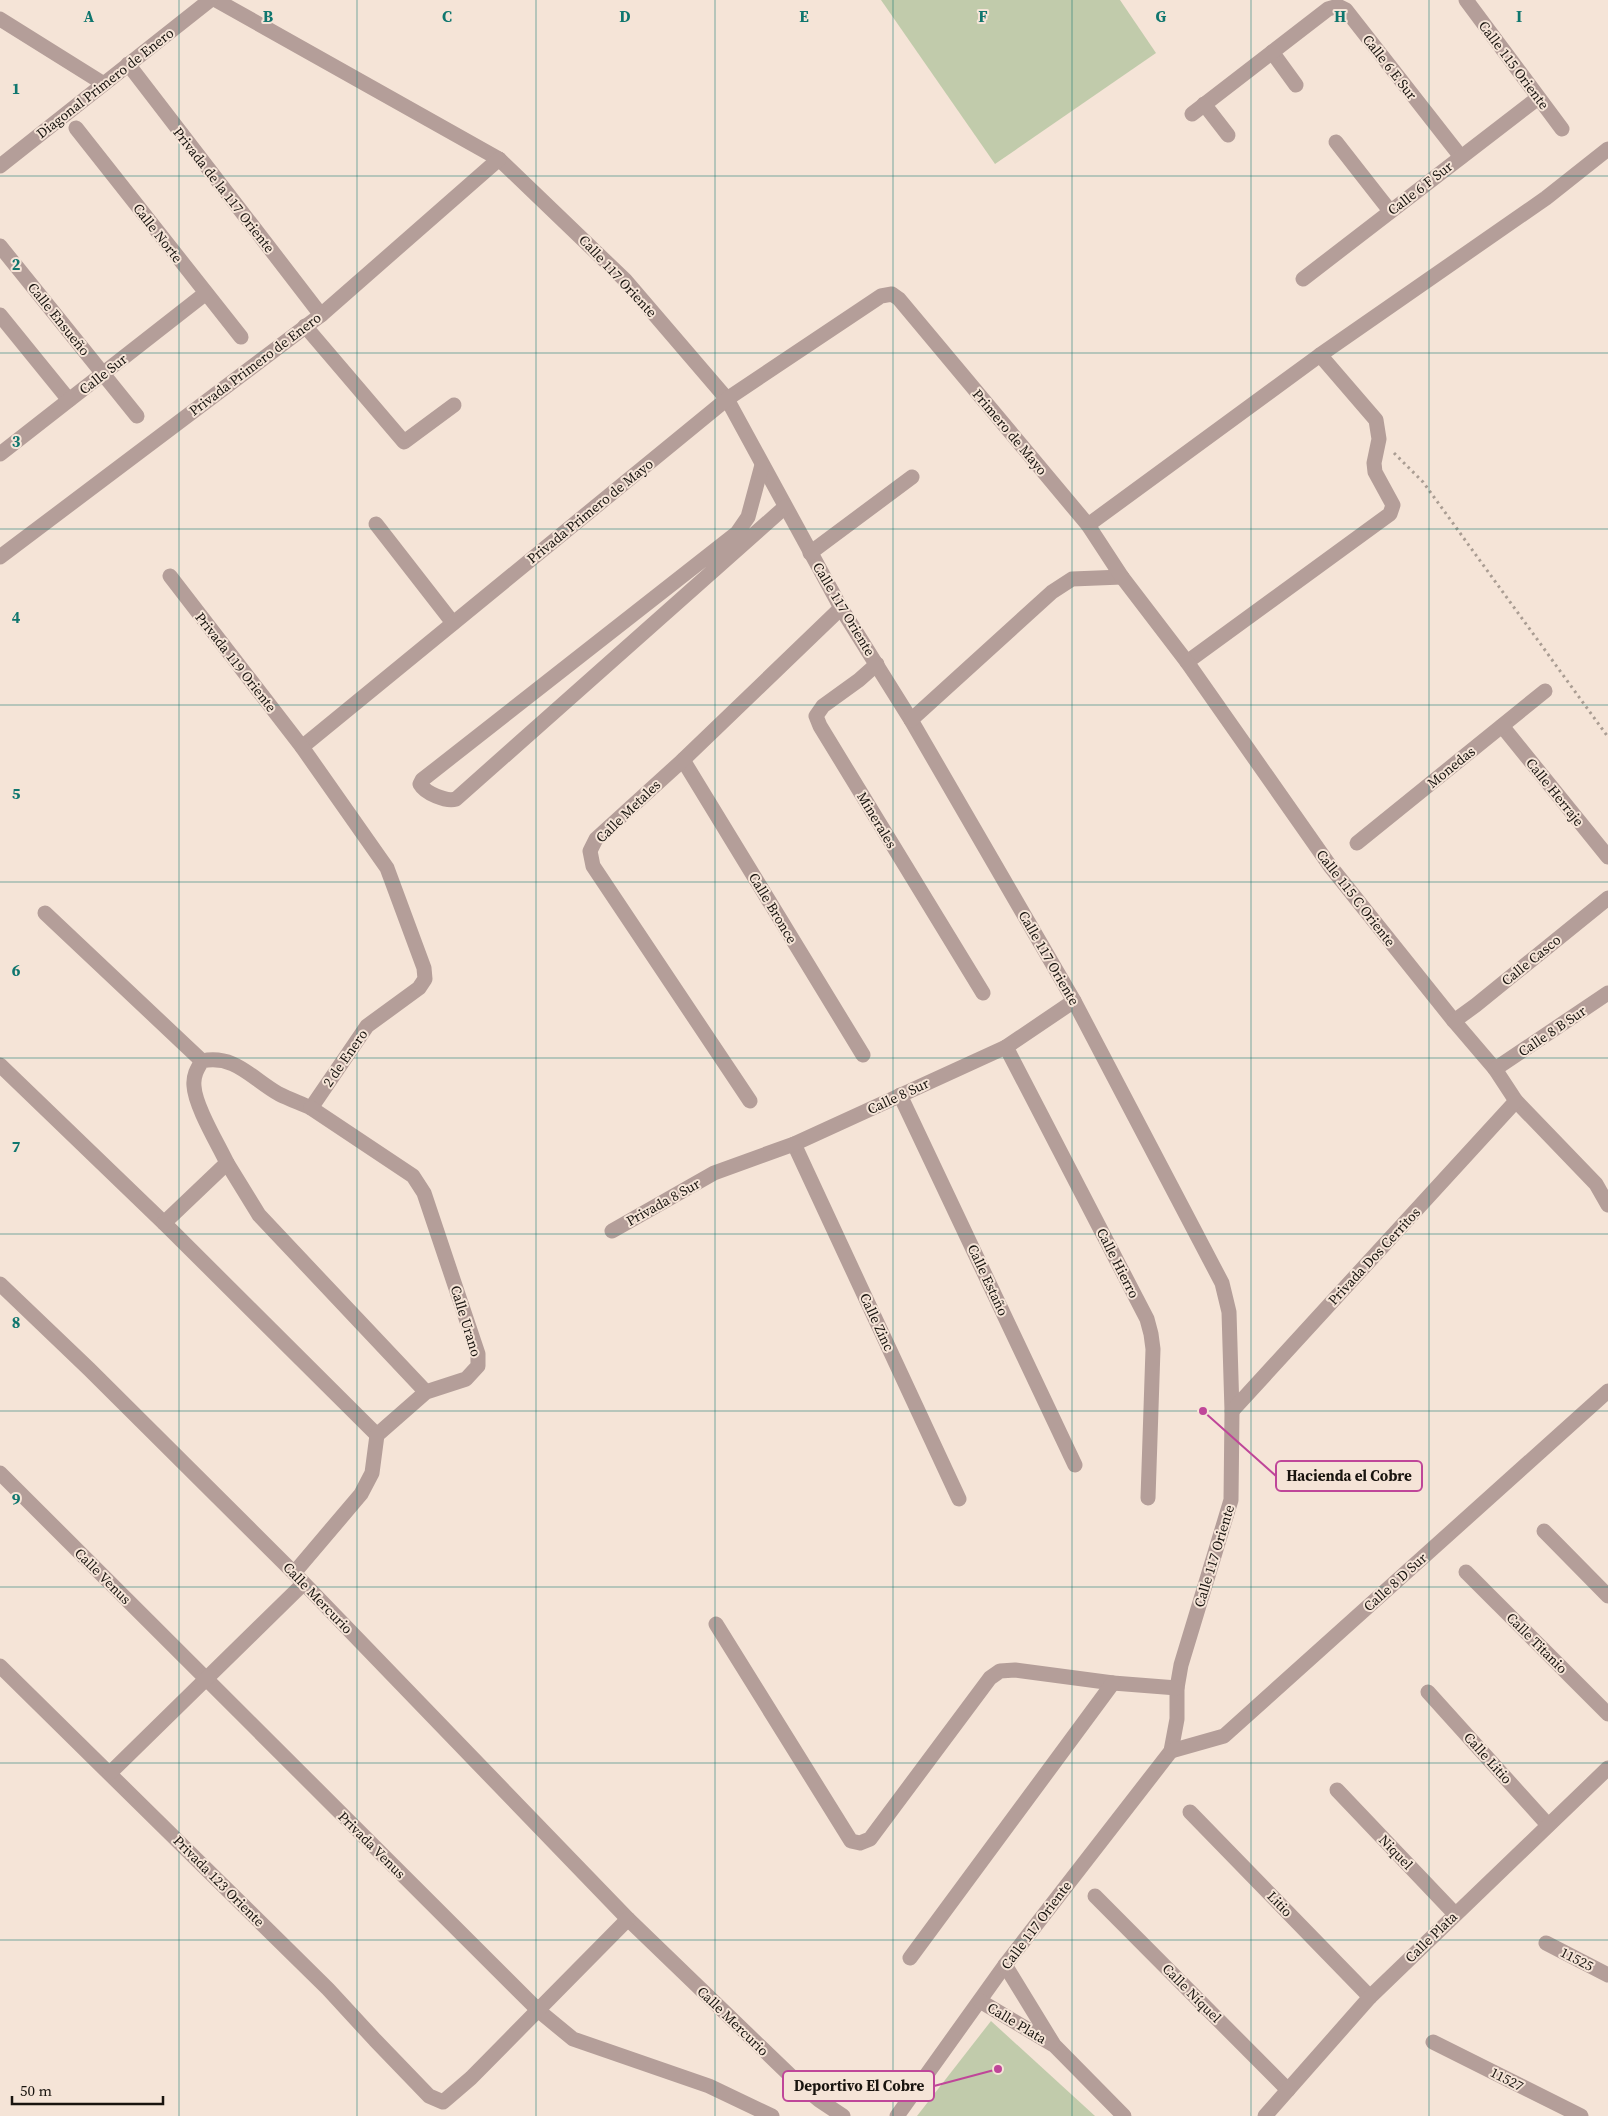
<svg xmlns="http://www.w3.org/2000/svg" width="1608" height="2116" font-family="'Source Serif 4',serif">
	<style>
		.park { fill: #c1cbab }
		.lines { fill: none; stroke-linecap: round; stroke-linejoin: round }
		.path { stroke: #aa9d93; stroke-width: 3; stroke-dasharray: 2.5 4; stroke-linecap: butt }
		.minor { stroke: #b49e99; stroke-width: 15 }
		.grid { fill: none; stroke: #0f766e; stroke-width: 1; stroke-opacity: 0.55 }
		.labels { text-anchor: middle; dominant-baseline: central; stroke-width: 4; stroke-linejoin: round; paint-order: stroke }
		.street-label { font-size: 14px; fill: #19140f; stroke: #f5e4d7 }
		.grid-label { font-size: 16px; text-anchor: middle; font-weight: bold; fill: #0f766e; stroke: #f5e4d7; stroke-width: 4; stroke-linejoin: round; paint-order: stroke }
		.leader { fill: none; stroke: #bf4699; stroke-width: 2 }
		.callout-dot { fill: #bf4699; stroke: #f5e4d7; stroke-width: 2 }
		.callout { fill: #f5e4d7; stroke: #bf4699; stroke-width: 2 }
		.callout-label { font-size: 15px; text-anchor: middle; font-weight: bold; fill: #19140f }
	</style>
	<rect width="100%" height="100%" fill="#f5e4d7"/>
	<g class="park">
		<path d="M 881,0 L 1120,0 L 1156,53 L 995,164 Z"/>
		<path d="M 991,2021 L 1095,2116 L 917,2116 Z"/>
	</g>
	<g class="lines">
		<path class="path" d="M 1394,453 L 1423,482 L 1608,737"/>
		<g class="minor">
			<path d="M 216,0 L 499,159 L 625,280 L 727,399 L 841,608 L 911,720 L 1074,1001 L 1222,1283 L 1229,1312 L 1232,1411 L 1231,1500 L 1181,1665 L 1177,1688 L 1177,1719 L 1171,1751 L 1005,1965 L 897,2116"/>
			<path d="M 1466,0 L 1562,129"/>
			<path d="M 0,19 L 104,84"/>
			<path d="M 1272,52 L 1296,85"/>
			<path d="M 128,64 L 321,315"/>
			<path d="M 1204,104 L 1228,135"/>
			<path d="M 1192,114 L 1328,9 L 1338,6 L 1346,10 L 1461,157"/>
			<path d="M 76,128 L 241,337"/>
			<path d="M 1336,142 L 1390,211"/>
			<path d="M 0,166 L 210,0"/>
			<path d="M 0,246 L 137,416"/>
			<path d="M 1303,279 L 1538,98"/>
			<path d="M 0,315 L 69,400"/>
			<path d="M 305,326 L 404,442 L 454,405"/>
			<path d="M 0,454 L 206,293"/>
			<path d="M 762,465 L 748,517 L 737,533 L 422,780 L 420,784 C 425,793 446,802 456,799 L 785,507"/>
			<path d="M 376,524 L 453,623"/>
			<path d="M 1088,525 L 1320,355 L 1546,198 L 1608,149"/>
			<path d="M 810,553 L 912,477"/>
			<path d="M 0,557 L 321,315 L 499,159"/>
			<path d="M 1187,662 L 1390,514 L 1393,505 L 1375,472 L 1374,463 L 1379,439 L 1376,420 L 1320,355"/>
			<path d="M 877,664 L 859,680 L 823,706 L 816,716 L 820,726 L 983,993"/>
			<path d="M 911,720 L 1052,592 L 1072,579 L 1122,577"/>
			<path d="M 1502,726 L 1608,857"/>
			<path d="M 302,747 L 727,399 L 881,296 L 892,294 L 899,299 L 1088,525 L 1122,577 L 1187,662 L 1330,866 L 1454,1021 L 1495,1069 L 1516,1101 L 1596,1184 L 1608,1205"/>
			<path d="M 683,760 L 863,1055"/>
			<path d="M 1357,843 L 1545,691"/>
			<path d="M 45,913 L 202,1061"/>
			<path d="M 1454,1021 L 1476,1005 L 1608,898"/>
			<path d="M 1006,1047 L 1147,1319 L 1151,1334 L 1153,1349 L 1148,1498"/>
			<path d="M 0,1065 L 164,1223 L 377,1435"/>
			<path d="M 1495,1069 L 1608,993"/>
			<path d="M 900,1095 L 1075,1465"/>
			<path d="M 750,1101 L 593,866 L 590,851 L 596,839 L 683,760 L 841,608"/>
			<path d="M 794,1144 L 959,1499"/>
			<path d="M 227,1163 L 259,1215 L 426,1392"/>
			<path d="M 164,1223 L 227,1163 C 218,1144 195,1106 194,1086 C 193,1076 197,1069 202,1061 C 235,1054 252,1079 279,1094 C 289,1099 300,1103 311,1108 L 367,1026 L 419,988 L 425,979 L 424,968 L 387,868 L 302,747 L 170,576"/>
			<path d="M 612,1231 L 714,1173 L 794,1144 L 1006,1047 L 1074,1001"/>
			<path d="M 0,1284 L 89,1369 L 294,1573 L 628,1919 L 796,2081 L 819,2100 L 843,2116"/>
			<path d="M 1232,1411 L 1516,1101"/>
			<path d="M 0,1473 L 539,2011 L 573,2039 L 709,2086 L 772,2116"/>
			<path d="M 1544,1531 L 1608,1596"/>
			<path d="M 1466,1572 L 1608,1714"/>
			<path d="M 294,1573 L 361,1494 L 372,1473 L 377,1435 L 426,1392 L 466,1379 L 478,1366 L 478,1354 L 424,1193 L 413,1176 L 311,1108"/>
			<path d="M 716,1624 L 851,1841 L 860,1843 L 870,1839 L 990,1678 L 1000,1671 L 1015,1670 L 1113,1683 L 1177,1688"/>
			<path d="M 0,1666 L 328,1989 L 375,2040 L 429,2096 L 443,2102 L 471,2078 L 628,1919"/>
			<path d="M 1428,1692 L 1548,1825"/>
			<path d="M 1171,1751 L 1224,1736 L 1608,1391"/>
			<path d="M 110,1773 L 303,1584"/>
			<path d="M 1337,1790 L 1455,1914"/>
			<path d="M 1190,1812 L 1370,1997"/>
			<path d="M 1095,1896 L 1288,2090"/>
			<path d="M 1546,1943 L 1608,1975"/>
			<path d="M 910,1958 L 1113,1683"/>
			<path d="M 1005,1965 L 1054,2045 L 1124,2116"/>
			<path d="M 980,2001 L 1052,2044"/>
			<path d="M 1433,2042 L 1581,2116"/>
			<path d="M 1265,2116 L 1370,1997 L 1608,1768"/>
		</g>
	</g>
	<path class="grid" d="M 179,0 L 179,2116M 357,0 L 357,2116M 536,0 L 536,2116M 715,0 L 715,2116M 893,0 L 893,2116M 1072,0 L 1072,2116M 1251,0 L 1251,2116M 1429,0 L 1429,2116M 0,176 L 1608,176M 0,353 L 1608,353M 0,529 L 1608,529M 0,705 L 1608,705M 0,882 L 1608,882M 0,1058 L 1608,1058M 0,1234 L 1608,1234M 0,1411 L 1608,1411M 0,1587 L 1608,1587M 0,1763 L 1608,1763M 0,1940 L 1608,1940"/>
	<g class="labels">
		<g class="street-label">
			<text transform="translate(1514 65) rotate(53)">Calle 115 Oriente</text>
			<text transform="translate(1390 67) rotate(52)">Calle 6 E Sur</text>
			<text transform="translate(105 83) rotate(-38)">Diagonal Primero de Enero</text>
			<text transform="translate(1420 188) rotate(-38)">Calle 6 F Sur</text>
			<text transform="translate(224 190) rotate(52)">Privada de la 117 Oriente</text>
			<text transform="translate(158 233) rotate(52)">Calle Norte</text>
			<text transform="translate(618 276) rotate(47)">Calle 117 Oriente</text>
			<text transform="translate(59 319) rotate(51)">Calle Ensueño</text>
			<text transform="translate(255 364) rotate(-37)">Privada Primero de Enero</text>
			<text transform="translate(103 374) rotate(-38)">Calle Sur</text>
			<text transform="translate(1010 432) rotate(50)">Primero de Mayo</text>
			<text transform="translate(590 511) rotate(-39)">Privada Primero de Mayo</text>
			<text transform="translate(844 609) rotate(59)">Calle 117 Oriente</text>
			<text transform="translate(236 662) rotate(52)">Privada 119 Oriente</text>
			<text transform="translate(1451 767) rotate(-39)">Monedas</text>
			<text transform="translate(1555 792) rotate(51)">Calle Herraje</text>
			<text transform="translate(628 811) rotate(-44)">Calle Metales</text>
			<text transform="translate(877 820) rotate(59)">Minerales</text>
			<text transform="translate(1356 898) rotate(52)">Calle 115 C Oriente</text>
			<text transform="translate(773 908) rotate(59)">Calle Bronce</text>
			<text transform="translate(1049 958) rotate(60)">Calle 117 Oriente</text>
			<text transform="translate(1531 960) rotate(-39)">Calle Casco</text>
			<text transform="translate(1552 1031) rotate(-34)">Calle 8 B Sur</text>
			<text transform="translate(345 1058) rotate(-55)">2 de Enero</text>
			<text transform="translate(898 1096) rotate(-25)">Calle 8 Sur</text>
			<text transform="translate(663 1202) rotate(-29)">Privada 8 Sur</text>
			<text transform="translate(1374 1256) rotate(-47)">Privada Dos Cerritos</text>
			<text transform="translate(1118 1263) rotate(63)">Calle Hierro</text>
			<text transform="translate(988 1280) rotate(65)">Calle Estaño</text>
			<text transform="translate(466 1321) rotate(73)">Calle Urano</text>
			<text transform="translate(877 1322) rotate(65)">Calle Zinc</text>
			<text transform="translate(1214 1556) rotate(-73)">Calle 117 Oriente</text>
			<text transform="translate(103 1576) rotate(45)">Calle Venus</text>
			<text transform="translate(1395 1582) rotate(-42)">Calle 8 D Sur</text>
			<text transform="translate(318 1598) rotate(46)">Calle Mercurio</text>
			<text transform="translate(1537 1643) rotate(45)">Calle Titanio</text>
			<text transform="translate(1488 1758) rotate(48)">Calle Litio</text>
			<text transform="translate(372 1845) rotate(45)">Privada Venus</text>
			<text transform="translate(1396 1852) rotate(46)">Niquel</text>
			<text transform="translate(219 1881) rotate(45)">Privada 123 Oriente</text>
			<text transform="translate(1280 1904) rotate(46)">Litio</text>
			<text transform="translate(1036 1925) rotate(-53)">Calle 117 Oriente</text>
			<text transform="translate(1431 1937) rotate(-44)">Calle Plata</text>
			<text transform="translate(1577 1959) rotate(27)">11525</text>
			<text transform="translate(1192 1993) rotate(45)">Calle Níquel</text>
			<text transform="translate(733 2021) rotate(44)">Calle Mercurio</text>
			<text transform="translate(1017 2023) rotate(31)">Calle Plata</text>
			<text transform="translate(1507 2079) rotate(27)">11527</text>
		</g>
	</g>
	<g class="grid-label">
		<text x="89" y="22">A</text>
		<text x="268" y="22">B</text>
		<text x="447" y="22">C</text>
		<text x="625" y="22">D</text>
		<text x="804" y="22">E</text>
		<text x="983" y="22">F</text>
		<text x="1161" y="22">G</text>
		<text x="1340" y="22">H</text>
		<text x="1519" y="22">I</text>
		<text x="16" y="94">1</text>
		<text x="16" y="270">2</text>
		<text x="16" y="447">3</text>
		<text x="16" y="623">4</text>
		<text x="16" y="799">5</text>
		<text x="16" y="976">6</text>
		<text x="16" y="1152">7</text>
		<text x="16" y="1328">8</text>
		<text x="16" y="1505">9</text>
	</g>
	<path class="leader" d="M1203 1411L1276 1476M998 2069L934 2086"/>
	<g class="callout-dot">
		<circle cx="1203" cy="1411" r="5"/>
		<circle cx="998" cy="2069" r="5"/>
	</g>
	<g class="callout">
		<rect x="1276" y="1461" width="146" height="30" rx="5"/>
		<rect x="783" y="2071" width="151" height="30" rx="5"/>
	</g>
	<g class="callout-label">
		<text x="1349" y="1481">Hacienda el Cobre</text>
		<text x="859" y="2091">Deportivo El Cobre</text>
	</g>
	<path d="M12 2096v8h151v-8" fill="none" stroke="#19140f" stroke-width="2.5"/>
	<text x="20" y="2096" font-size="15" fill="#19140f" stroke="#f5e4d7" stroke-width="4" paint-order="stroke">50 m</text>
</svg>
